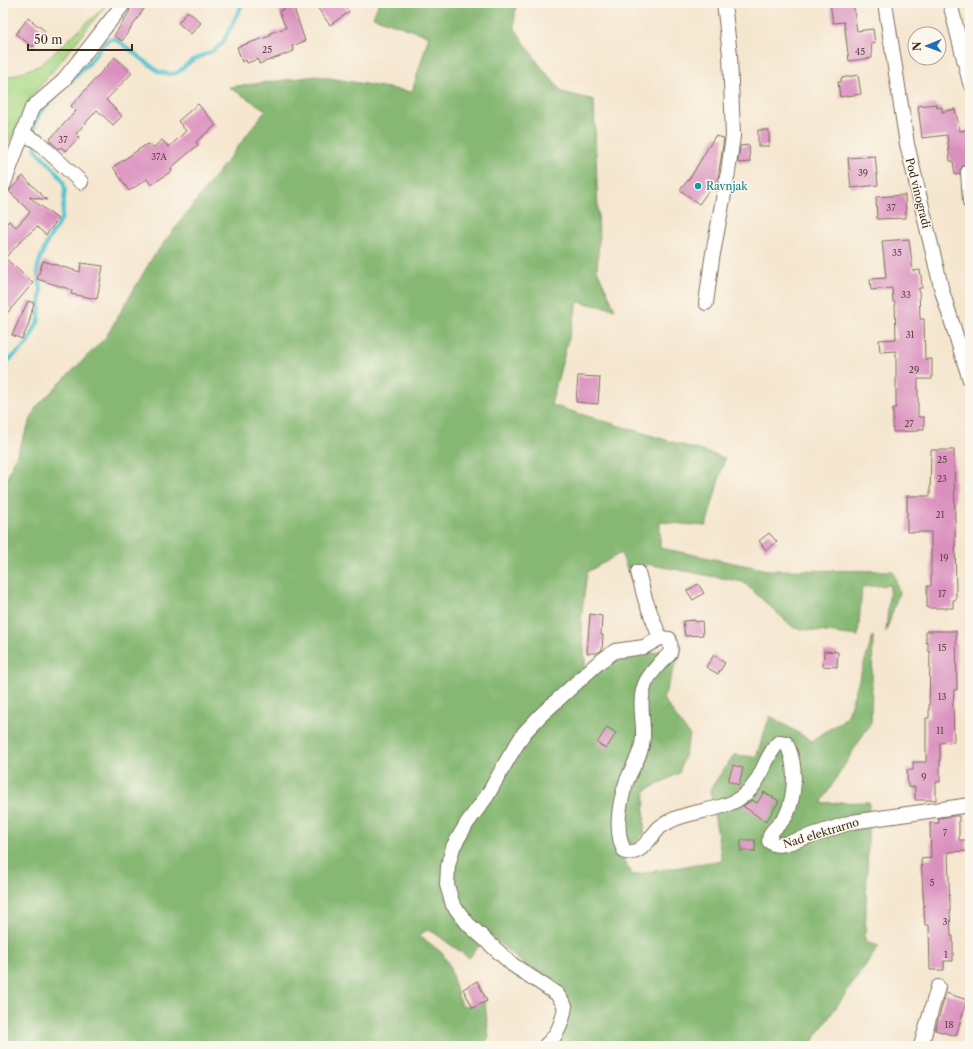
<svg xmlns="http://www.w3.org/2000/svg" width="973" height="1049" font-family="'Libre Caslon Text',serif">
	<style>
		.green { fill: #a8d886; stroke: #728152 }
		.forest { fill: #86b873; stroke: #607148 }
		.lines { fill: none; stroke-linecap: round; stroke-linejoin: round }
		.stream { stroke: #58c5d0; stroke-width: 4 }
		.building { fill: #da90bf }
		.minor-casing { stroke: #7c6c5c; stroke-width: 16 }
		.minor { stroke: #fff; stroke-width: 14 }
		.culture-dot { fill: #0f9aa8; stroke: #fbf7ec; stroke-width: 1.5 }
		.labels { text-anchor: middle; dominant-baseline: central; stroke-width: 3; stroke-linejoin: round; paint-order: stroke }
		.number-label { font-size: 9px; fill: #634446 }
		.culture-label { font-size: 11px; fill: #0d838f; stroke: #fbf7ec; text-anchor: start }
		.street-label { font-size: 11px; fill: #3b2a1e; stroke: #fbf7ec }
	</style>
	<rect width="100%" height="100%" fill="#fbf7ec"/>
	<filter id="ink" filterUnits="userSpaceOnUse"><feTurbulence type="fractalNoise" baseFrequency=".025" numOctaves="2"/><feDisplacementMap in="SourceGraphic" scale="8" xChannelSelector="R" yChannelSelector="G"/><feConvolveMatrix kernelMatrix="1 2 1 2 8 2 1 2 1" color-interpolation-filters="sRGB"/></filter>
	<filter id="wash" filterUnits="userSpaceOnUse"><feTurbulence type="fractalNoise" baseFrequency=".012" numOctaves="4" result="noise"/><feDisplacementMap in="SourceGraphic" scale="16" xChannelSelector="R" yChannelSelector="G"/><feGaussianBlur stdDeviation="0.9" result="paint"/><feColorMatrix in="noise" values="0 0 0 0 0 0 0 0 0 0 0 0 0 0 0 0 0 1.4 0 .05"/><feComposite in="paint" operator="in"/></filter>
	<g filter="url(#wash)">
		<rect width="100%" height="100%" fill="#f5e6cf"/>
		<path class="green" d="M 107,4 L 32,96 L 9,142 L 3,140 L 3,79 L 41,65 Z"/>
		<path class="forest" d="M 379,3 L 516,3 L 514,27 L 538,63 L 562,92 L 594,100 L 599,239 L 597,270 L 615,309 L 578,302 L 551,405 L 725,458 L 706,526 L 660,522 L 660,548 L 768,570 L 893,571 L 899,592 L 886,632 L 890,585 L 862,587 L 858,636 L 794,628 L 743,582 L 647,564 L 639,599 L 621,553 L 587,572 L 581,619 L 587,680 L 617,660 L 682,647 L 663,699 L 690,736 L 679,773 L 645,791 L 644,834 L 620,855 L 633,875 L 722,860 L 710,789 L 734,755 L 756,757 L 770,716 L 812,741 L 847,717 L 873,636 L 871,722 L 821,803 L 869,802 L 865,942 L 879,946 L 809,1046 L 551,1046 L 564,992 L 540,974 L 527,967 L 489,934 L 469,958 L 429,929 L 419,935 L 442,953 L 449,965 L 461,1006 L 485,1003 L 489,1038 L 482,1046 L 3,1046 L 3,488 L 36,407 L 106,337 L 153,257 L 266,110 L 229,87 L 317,76 L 412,92 L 429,36 L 373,17 Z"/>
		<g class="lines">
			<g class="stream">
				<path d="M 71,81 L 90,62 L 104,43 L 112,38 L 120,42 L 159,72 L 170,74 L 177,73 L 191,61 L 213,51 L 222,44 L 243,3"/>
				<path d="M 34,136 C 33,117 42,109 55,97"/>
				<path d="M 3,387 L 7,362 L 27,344 L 39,320 L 41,289 L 37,271 L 40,259 L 47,242 L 62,218 L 65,190 L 63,181 L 55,170 L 37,151 L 35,147"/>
				<path d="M 3,415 L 3,418"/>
			</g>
		</g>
		<g id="blocks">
			<g class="building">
				<path d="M 132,3 L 148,3 L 122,41 L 114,36 L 129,12 Z"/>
				<path d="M 314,3 L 342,3 L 349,12 L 330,25 Z"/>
				<path d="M 830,3 L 853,3 L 857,31 L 873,29 L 875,43 L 871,44 L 872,58 L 849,61 L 844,22 L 833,23 Z"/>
				<path d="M 293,5 L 305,41 L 292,46 L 294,51 L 259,64 L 258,59 L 247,63 L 246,60 L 242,62 L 237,47 L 270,36 L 270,33 L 286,28 L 279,11 Z"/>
				<path d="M 188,11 L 201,23 L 191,34 L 178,23 Z"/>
				<path d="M 28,18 L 45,31 L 33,47 L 16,34 Z"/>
				<path d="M 115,57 L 132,73 L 106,100 L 122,116 L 113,125 L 97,110 L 76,134 L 79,137 L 66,151 L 61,147 L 59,149 L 49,140 L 76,111 L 71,106 Z"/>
				<path d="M 858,75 L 861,94 L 840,97 L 838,82 L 841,82 L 841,78 Z"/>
				<path d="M 198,104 L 216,125 L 196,142 L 198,145 L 171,168 L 172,171 L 151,185 L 147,179 L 129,191 L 113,167 L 147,144 L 154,147 L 162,140 L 169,147 L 186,131 L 178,121 Z"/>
				<path d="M 936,104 L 937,108 L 942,107 L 942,112 L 955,109 L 960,131 L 970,130 L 970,164 L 963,165 L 960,169 L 960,174 L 955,175 L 953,161 L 950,161 L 947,135 L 922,138 L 918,106 Z"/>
				<rect x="758" y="130" width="11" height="16"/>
				<path d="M 715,136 L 724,138 L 718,178 L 699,204 L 680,190 L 692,175 Z"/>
				<path d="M 749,145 L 750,162 L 738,163 L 740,146 Z"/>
				<path d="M 875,156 L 878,185 L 851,188 L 848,158 Z"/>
				<path d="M 23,176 L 47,200 L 29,197 L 58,219 L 46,235 L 37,227 L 25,237 L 5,258 L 33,283 L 3,318 L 3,227 L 9,221 L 16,227 L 30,212 L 9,191 Z"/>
				<path d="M 905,195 L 906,218 L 877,219 L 876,197 Z"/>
				<path d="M 909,239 L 913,271 L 920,270 L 921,276 L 922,288 L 919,288 L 920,319 L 924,319 L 925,359 L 932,359 L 932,379 L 918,379 L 918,417 L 924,417 L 924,429 L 919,429 L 919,431 L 893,432 L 893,408 L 896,408 L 896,351 L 880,352 L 879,340 L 896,339 L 895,302 L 893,302 L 892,288 L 871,290 L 870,279 L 886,278 L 882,241 Z"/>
				<path d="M 43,261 L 80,272 L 81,263 L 103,266 L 97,299 L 71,294 L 72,290 L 37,279 Z"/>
				<path d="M 28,301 L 34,303 L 28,326 L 22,339 L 12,335 Z"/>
				<path d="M 578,376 L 600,377 L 598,404 L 576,402 Z"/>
				<path d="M 931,450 L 954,450 L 956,600 L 953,600 L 953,608 L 927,608 L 927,586 L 931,586 L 931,532 L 907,532 L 907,496 L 930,496 Z"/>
				<path d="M 769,533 L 777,542 L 766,550 L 759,541 Z"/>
				<path d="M 698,584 L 704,593 L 693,600 L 687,591 Z"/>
				<path d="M 590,614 L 602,616 L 601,635 L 603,635 L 602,650 L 597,653 L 587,653 Z"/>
				<path d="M 695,620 L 695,622 L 702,621 L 703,635 L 685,636 L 683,621 Z"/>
				<path d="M 926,631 L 956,631 L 957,690 L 954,690 L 953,703 L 954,742 L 940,743 L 940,782 L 936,782 L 936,800 L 915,800 L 915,787 L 908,787 L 907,770 L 913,770 L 913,762 L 926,762 L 926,718 L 929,718 L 930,651 L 928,651 L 928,642 L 926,643 Z"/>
				<path d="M 824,651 L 838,652 L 837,667 L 823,666 Z"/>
				<path d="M 714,655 L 725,663 L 718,674 L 706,667 Z"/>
				<path d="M 607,727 L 616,733 L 606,749 L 597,743 Z"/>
				<path d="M 733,765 L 743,768 L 739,785 L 728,781 Z"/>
				<path d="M 764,792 L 779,801 L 766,822 L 743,806 L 752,800 L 757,803 Z"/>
				<path d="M 952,816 L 959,816 L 959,840 L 967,840 L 967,851 L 948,852 L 951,936 L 953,936 L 953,961 L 944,961 L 944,970 L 930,970 L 929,925 L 925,925 L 921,859 L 931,858 L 930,823 L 939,823 L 938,818 Z"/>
				<rect x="741" y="840" width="14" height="11"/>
				<path d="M 477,981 L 487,1001 L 473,1008 L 463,989 Z"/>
				<path d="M 946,993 L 967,1000 L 956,1036 L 935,1030 Z"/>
			</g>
		</g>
	</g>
	<g filter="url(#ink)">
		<use href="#blocks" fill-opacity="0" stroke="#7c6c5c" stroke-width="1"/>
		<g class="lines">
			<defs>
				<g id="minor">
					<path d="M 885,3 L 907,144 L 942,291 L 970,380"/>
					<path d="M 950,3 L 970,83"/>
					<path d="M 22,133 L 38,142 L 81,182"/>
					<path d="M 968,172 L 970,202"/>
					<path d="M 3,186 L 32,108 L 61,83 L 82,57 L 124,3"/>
					<path d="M 706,303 L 712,259 L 728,172 L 733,136 L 730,55 L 724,3"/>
					<path d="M 638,572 L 645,599 L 660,638"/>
					<path d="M 545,1046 C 558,1036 563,1021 565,1006 L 557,994 L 513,965 L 468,924 L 453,905 L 447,885 L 448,866 L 453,847 L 467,823 L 487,796 L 509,757 L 524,733 L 541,715 L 598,663 L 615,651 L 644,647 L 660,638 L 669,639 C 670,643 672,648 670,653 C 668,656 664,659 661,662 C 656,668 648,676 645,684 C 638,702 644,720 643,738 C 642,755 631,768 626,783 C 619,804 614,833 625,852 C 641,856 649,838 660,827 C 663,825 667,823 670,821 C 693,809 724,812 744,795 C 763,781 764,756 779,742 L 786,743 C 797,763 796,795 786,816 C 780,826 770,828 769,841 C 775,846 778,845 785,844 L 852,822 L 970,805"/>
					<path d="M 921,1046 L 938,987"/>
				</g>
			</defs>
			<use href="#minor" class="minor-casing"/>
			<use href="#minor" class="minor"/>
		</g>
	</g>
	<circle class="culture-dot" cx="698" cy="186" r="4"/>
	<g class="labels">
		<g class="number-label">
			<text x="267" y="49">25</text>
			<text x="860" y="51">45</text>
			<text x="63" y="139">37</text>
			<text x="159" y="156">37A</text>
			<text x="863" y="172">39</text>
			<text x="891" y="207">37</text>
			<text x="897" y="252">35</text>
			<text x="906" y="294">33</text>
			<text x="910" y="334">31</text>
			<text x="914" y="369">29</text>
			<text x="909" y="423">27</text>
			<text x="942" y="459">25</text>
			<text x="942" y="478">23</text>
			<text x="940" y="514">21</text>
			<text x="944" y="557">19</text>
			<text x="942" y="593">17</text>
			<text x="942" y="647">15</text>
			<text x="942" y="696">13</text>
			<text x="940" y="730">11</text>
			<text x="924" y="776">9</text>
			<text x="945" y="832">7</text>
			<text x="932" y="882">5</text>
			<text x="945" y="921">3</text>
			<text x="946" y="954">1</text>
			<text x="949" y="1024">18</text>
		</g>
		<g class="culture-label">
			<text x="706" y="186">Ravnjak</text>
		</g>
		<g class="street-label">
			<text transform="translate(918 193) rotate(76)">Pod vinogradi</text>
			<text transform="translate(821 833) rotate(-17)">Nad elektrarno</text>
		</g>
	</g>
	<rect width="973" height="1049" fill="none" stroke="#fbf7ec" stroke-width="16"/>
	<g transform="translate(927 46) rotate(269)"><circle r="19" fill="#fbf7ec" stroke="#aea59a"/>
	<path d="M0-3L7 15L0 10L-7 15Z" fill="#1f6fb2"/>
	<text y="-6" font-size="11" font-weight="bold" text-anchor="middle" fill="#3b2a1e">N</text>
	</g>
	<path d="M28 44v6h104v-6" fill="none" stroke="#3b2a1e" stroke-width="2"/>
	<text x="34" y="44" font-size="12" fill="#3b2a1e" stroke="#fbf7ec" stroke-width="3" paint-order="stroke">50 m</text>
</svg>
